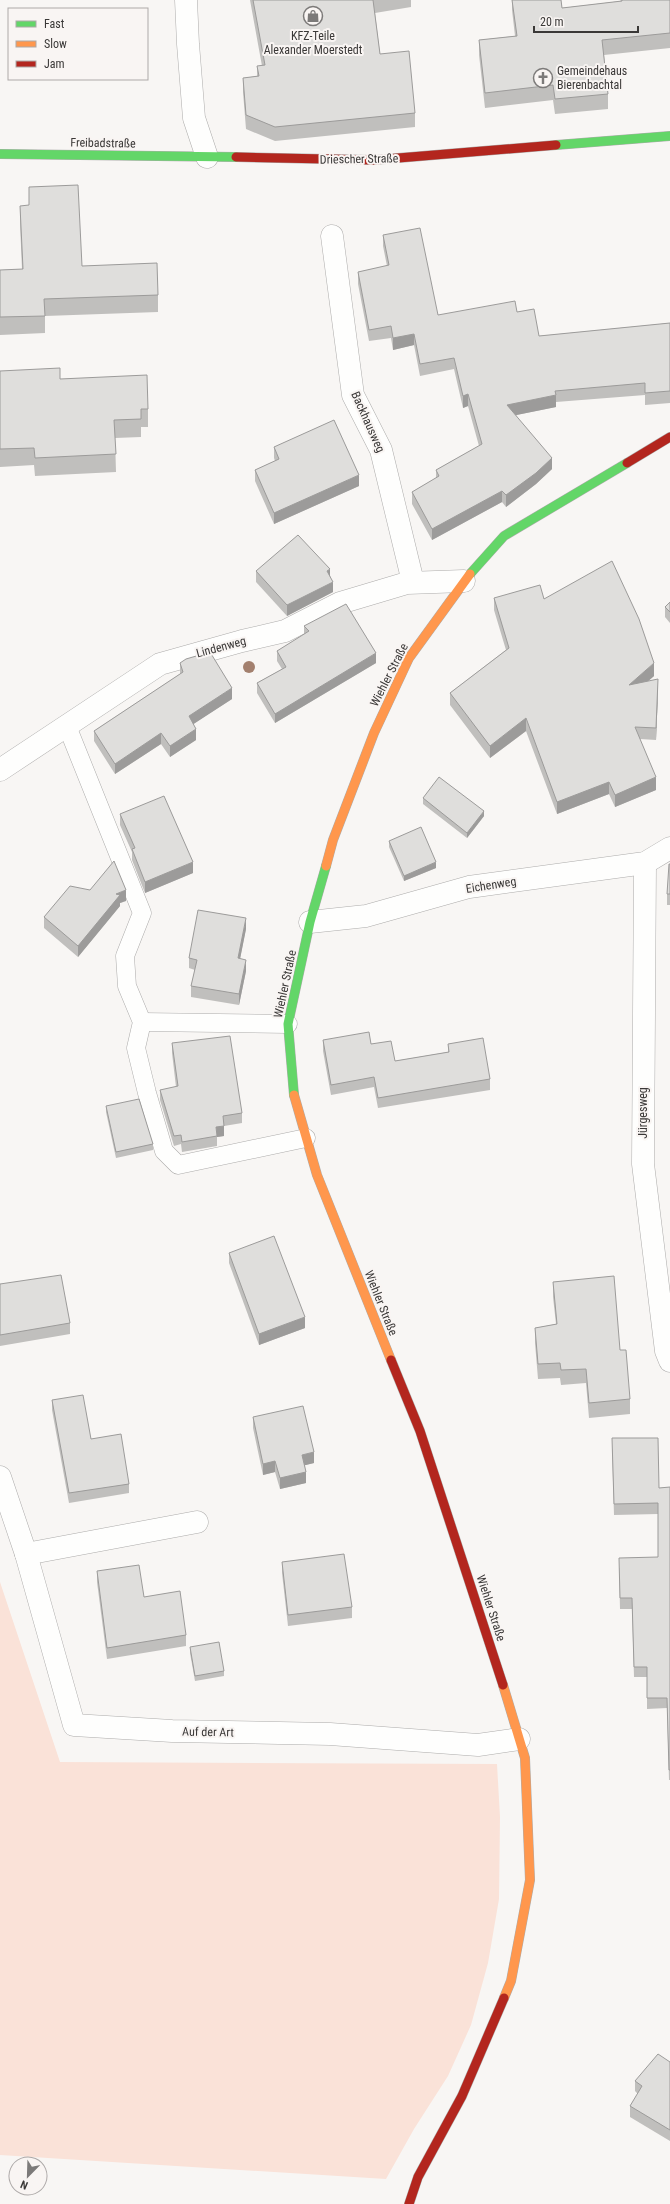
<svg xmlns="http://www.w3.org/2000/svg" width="670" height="2204" font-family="'Roboto Condensed',sans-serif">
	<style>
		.green { fill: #fae2d8 }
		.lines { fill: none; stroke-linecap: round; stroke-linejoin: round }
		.lane-casing { stroke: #adacab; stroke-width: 19 }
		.street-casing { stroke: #adacab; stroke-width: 23 }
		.fast-casing { stroke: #adacab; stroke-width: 10 }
		.slow-casing { stroke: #adacab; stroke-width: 10 }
		.jam-casing { stroke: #adacab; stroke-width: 10 }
		.lane { stroke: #fefefd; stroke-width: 18 }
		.street { stroke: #fefefd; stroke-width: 22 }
		.fast { stroke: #63d668; stroke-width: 9 }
		.slow { stroke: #ff974d; stroke-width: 9 }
		.jam { stroke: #b3261e; stroke-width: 9 }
		.tree { fill: #a3806e }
		.wall { fill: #c0bfbd }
		.shaded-wall { fill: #9c9b9a }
		.building { fill: #dfdedc; stroke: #9c9b9a }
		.labels { text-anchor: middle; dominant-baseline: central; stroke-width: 4; stroke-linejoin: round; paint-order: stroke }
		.poi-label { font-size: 12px; fill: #3a3837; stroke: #f9f5f3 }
		.street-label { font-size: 12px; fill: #3a3837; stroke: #f9f5f3 }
	</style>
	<rect width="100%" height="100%" fill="#f8f6f4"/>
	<path class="green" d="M 0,1582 L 60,1762 L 497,1764 L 500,1817 L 499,1899 L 488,1963 L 471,2025 L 448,2076 L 414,2129 L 386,2179 L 0,2155 Z"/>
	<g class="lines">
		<defs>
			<g id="lane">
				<path d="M 67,726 L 142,913 L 125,956 L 127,986 L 142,1022 L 136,1048 L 147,1093 L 164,1151 L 178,1165 L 306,1138"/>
				<path d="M 142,1022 L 288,1024"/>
			</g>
			<g id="street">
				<path d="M 186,0 L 188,44 L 194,118 L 207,157"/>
				<path d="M 332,236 L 353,395 L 381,450 L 413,582"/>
				<path d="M 0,770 L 160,664 L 242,641 L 285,631 L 340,603 L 407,583 L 464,581"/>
				<path d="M 645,863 L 643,1164 L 666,1351 L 670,1361"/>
				<path d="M 310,922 L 366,916 L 469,887 L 645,863 L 670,848"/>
				<path d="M 0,1477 L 26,1554 L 197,1522"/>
				<path d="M 26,1554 L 74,1725 L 172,1731 L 330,1734 L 478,1745 L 519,1739"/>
			</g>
			<g id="fast">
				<path d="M 556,145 L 670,136"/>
				<path d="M 0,154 L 236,157"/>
				<path d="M 470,574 L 504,536 L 627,463"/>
				<path d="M 294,1095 L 288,1024 L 310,922 L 326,866"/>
			</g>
			<g id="slow">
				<path d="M 326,866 L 333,840 L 374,733 L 409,658 L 470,574"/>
				<path d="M 294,1095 L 317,1175 L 391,1360"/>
				<path d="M 503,1685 L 525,1758 L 530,1880 L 511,1981 L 504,1998"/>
			</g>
			<g id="jam">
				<path d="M 236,157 L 374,160 L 556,145"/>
				<path d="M 627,463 L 670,437"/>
				<path d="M 391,1360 L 420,1431 L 503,1685"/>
				<path d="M 409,2204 L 418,2177 L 462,2096 L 504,1998"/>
			</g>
		</defs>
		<use href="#lane" class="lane-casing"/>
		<use href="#street" class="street-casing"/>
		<use href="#fast" class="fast-casing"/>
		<use href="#slow" class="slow-casing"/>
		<use href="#jam" class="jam-casing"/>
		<use href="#lane" class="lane"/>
		<use href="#street" class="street"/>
		<use href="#fast" class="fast"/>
		<use href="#slow" class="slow"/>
		<use href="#jam" class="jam"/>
	</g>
	<circle class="tree" cx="249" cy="667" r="6"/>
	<g class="wall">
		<path d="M 250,0 L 411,0 L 411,7 L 375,13 L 380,54 L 415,113 L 415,127 L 275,141 L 246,129 L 243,92 L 243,78 L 257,76 L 257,66 L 262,66 Z"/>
		<path d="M 512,0 L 561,0 L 562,8 L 621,1 L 620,0 L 670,0 L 670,48 L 604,55 L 608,94 L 608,109 L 555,114 L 553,100 L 485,108 L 479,55 L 479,40 L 515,36 L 512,10 Z"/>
		<path d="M 20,206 L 82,266 L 158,295 L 158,312 L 45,316 L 45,333 L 0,335 L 0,270 L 22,269 L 20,223 Z"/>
		<path d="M 383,235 L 438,315 L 517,312 L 539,336 L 670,323 L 670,403 L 645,405 L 645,395 L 556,402 L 556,407 L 516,415 L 552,469 L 536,484 L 506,507 L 502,502 L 432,540 L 412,504 L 412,492 L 436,478 L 436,470 L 479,446 L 468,406 L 463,408 L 454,369 L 420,376 L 414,345 L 393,350 L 391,338 L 369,341 L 358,284 L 358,272 L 387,266 L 383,246 Z"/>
		<path d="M 0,371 L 60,379 L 148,409 L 148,427 L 141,427 L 141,437 L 115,438 L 116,472 L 35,476 L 34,465 L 0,467 Z"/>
		<path d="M 274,447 L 359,486 L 274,524 L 255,481 L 255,470 L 275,461 L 274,458 Z"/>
		<path d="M 256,571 L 330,575 L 333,592 L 287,616 L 256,582 Z"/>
		<path d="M 494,598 L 544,599 L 654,676 L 647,682 L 658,692 L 656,740 L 640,739 L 656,790 L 615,807 L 609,794 L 557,814 L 526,731 L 490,758 L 450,705 L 450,693 L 506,650 L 494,610 Z"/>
		<path d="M 670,602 L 670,623 L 665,617 L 665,607 Z"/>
		<path d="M 304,626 L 376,663 L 275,723 L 257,693 L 257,683 L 282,669 L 277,661 L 277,651 L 304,635 Z"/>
		<path d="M 180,663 L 232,699 L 193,724 L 196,740 L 170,757 L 161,744 L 115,774 L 94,741 L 94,731 L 180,674 Z"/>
		<path d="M 423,798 L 484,816 L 467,838 L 423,804 Z"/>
		<path d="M 120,814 L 193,873 L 145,893 L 132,860 L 132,852 L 120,825 Z"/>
		<path d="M 389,841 L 436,868 L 404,881 L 389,847 Z"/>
		<path d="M 670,864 L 670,905 L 667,905 L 667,894 Z"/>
		<path d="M 126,901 L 120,903 L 120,906 L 78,957 L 44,928 L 44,917 Z"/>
		<path d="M 246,929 L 240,959 L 246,971 L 239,1005 L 191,997 L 191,986 L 195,970 L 189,968 L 189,958 Z"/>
		<path d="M 323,1040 L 371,1044 L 395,1061 L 448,1052 L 448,1044 L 490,1079 L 490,1090 L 378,1108 L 374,1087 L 331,1095 L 323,1051 Z"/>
		<path d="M 172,1043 L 242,1113 L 242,1123 L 224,1126 L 224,1136 L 217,1137 L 217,1146 L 182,1152 L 181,1144 L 174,1146 L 160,1100 L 160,1090 L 176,1087 L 172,1053 Z"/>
		<path d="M 106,1106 L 153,1144 L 153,1150 L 116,1158 L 106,1112 Z"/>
		<path d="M 229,1253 L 305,1328 L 259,1345 L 229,1263 Z"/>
		<path d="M 553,1282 L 620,1350 L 630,1399 L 630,1414 L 589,1418 L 586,1383 L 561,1385 L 560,1378 L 538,1379 L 535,1343 L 535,1328 L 556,1324 L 553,1297 Z"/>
		<path d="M 0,1284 L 70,1323 L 70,1334 L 0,1346 Z"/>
		<path d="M 52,1400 L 91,1439 L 129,1484 L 129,1493 L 69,1503 L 52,1410 Z"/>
		<path d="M 253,1417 L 314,1463 L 305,1465 L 306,1483 L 280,1489 L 275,1472 L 263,1475 L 253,1428 Z"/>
		<path d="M 612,1449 L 659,1488 L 670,1487 L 670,1780 L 669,1780 L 667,1708 L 647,1709 L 647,1677 L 634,1677 L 632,1609 L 620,1609 L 619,1568 L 658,1557 L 658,1514 L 614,1515 Z"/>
		<path d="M 282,1562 L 352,1607 L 352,1618 L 288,1626 L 282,1573 Z"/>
		<path d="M 97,1571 L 144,1597 L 186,1635 L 186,1646 L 107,1659 L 97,1582 Z"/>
		<path d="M 190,1647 L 224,1671 L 224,1676 L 195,1681 L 190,1653 Z"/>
		<path d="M 670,2062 L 670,2141 L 630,2117 L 630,2106 L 638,2094 L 635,2091 L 635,2081 Z"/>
	</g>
	<g class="shaded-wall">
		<path d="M 414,334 L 414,345 L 393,350 L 393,338 Z"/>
		<path d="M 468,394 L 468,406 L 463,408 L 463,396 Z"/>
		<path d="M 556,395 L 556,407 L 507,417 L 507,405 Z"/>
		<path d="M 552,458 L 552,469 L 536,484 L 506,507 L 506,495 Z"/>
		<path d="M 359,475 L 359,486 L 274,524 L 274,513 Z"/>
		<path d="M 502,491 L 502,502 L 432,540 L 432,529 Z"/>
		<path d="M 330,569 L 330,580 L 327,571 Z"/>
		<path d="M 333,582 L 333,592 L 287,616 L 287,605 Z"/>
		<path d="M 376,653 L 376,663 L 275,723 L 275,714 Z"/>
		<path d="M 654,663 L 654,676 L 629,698 L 629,685 Z"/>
		<path d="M 658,679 L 658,692 L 656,740 L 656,728 Z"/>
		<path d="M 232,688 L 232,699 L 189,727 L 189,716 Z"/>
		<path d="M 526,718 L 526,731 L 490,758 L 490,746 Z"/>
		<path d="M 196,729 L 196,740 L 170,757 L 170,746 Z"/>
		<path d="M 161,733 L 161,744 L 115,774 L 115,764 Z"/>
		<path d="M 656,777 L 656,790 L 615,807 L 615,795 Z"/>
		<path d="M 609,782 L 609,794 L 557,814 L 557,802 Z"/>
		<path d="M 484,811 L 484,816 L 467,838 L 467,833 Z"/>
		<path d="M 193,862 L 193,873 L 145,893 L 145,882 Z"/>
		<path d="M 436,862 L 436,868 L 404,881 L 404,876 Z"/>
		<path d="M 126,890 L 126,901 L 120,903 L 120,906 L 78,957 L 78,946 L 116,894 Z"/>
		<path d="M 246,918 L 246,929 L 238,969 L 238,958 Z"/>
		<path d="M 246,960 L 246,971 L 239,1005 L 239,994 Z"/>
		<path d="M 224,1126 L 224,1136 L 217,1137 L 216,1127 Z"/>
		<path d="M 305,1317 L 305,1328 L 259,1345 L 259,1334 Z"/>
		<path d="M 314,1452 L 314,1463 L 302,1466 L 302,1455 Z"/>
		<path d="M 275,1461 L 275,1472 L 263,1475 L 263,1464 Z"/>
		<path d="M 306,1472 L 306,1483 L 280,1489 L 280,1478 Z"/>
	</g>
	<g class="building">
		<path d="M 253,0 L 373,0 L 380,54 L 409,51 L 415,113 L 275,127 L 246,115 L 243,78 L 259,76 L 257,66 L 265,65 Z"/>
		<path d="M 512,0 L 561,0 L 562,8 L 622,1 L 622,0 L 670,0 L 670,33 L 602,40 L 608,94 L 555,99 L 553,85 L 485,93 L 479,40 L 517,36 Z"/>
		<path d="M 78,185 L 82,266 L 157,263 L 158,295 L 44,299 L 45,316 L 0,317 L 0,270 L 23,269 L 20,206 L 29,205 L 29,187 Z"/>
		<path d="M 420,228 L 438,315 L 515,301 L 517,312 L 534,309 L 539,336 L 670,323 L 670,391 L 645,393 L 645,383 L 555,391 L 556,395 L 507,405 L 552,458 L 536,473 L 506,495 L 502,491 L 432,529 L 412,492 L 439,476 L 436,470 L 482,444 L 468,394 L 463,396 L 454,358 L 420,364 L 414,334 L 393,338 L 391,326 L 369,330 L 358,272 L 389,265 L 383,235 Z"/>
		<path d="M 60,368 L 60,379 L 147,375 L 148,409 L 141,409 L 141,419 L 114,420 L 116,454 L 35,458 L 34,448 L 0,449 L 0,371 Z"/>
		<path d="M 334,420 L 359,475 L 274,513 L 255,470 L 279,459 L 274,447 Z"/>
		<path d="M 298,535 L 330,569 L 327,571 L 333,582 L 287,605 L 256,571 Z"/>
		<path d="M 612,561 L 639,619 L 654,663 L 629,685 L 658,679 L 656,728 L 635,727 L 656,777 L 615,795 L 609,782 L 557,802 L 526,718 L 490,746 L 450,693 L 509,648 L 494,598 L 540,585 L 544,599 Z"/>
		<path d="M 670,602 L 670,612 L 665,607 Z"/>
		<path d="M 346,604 L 376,653 L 275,714 L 257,683 L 286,667 L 277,651 L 309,631 L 304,626 Z"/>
		<path d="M 210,652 L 232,688 L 189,716 L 196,729 L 170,746 L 161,733 L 115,764 L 94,731 L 183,672 L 180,663 L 186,659 Z"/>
		<path d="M 439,777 L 484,811 L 467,833 L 423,798 Z"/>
		<path d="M 164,796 L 193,862 L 145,882 L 132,849 L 135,848 L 120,814 Z"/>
		<path d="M 421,827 L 436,862 L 404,876 L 389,841 Z"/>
		<path d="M 114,861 L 126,890 L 116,894 L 120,895 L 78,946 L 44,917 L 70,886 L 90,890 Z"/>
		<path d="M 669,864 L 670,864 L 670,894 L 667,894 Z"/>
		<path d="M 198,910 L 246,918 L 238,958 L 246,960 L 239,994 L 191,986 L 197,960 L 189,958 Z"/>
		<path d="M 369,1032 L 371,1044 L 391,1041 L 395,1061 L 449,1052 L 448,1044 L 483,1038 L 490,1079 L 378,1098 L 374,1077 L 331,1085 L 323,1040 Z"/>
		<path d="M 230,1036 L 242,1113 L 223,1116 L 224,1126 L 216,1127 L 217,1136 L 182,1142 L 181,1135 L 174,1136 L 160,1090 L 178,1086 L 172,1043 Z"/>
		<path d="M 139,1099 L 153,1144 L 116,1152 L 106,1106 Z"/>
		<path d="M 274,1236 L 305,1317 L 259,1334 L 229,1253 Z"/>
		<path d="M 61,1275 L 70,1323 L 0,1335 L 0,1284 Z"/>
		<path d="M 614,1276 L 620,1350 L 626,1350 L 630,1399 L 589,1403 L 586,1369 L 561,1370 L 560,1363 L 538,1364 L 535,1328 L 557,1324 L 553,1282 Z"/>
		<path d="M 83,1395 L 91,1439 L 121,1434 L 129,1484 L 69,1493 L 52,1400 Z"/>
		<path d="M 303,1406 L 314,1452 L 302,1455 L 306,1472 L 280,1478 L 275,1461 L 263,1464 L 253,1417 Z"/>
		<path d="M 612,1438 L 658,1438 L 659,1488 L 670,1487 L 670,1770 L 669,1770 L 667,1698 L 647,1698 L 647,1667 L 634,1667 L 632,1598 L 620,1598 L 619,1558 L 658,1557 L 658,1503 L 614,1504 Z"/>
		<path d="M 344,1554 L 352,1607 L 288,1615 L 282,1562 Z"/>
		<path d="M 139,1565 L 144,1597 L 180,1591 L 186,1635 L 107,1648 L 97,1571 Z"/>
		<path d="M 219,1642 L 224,1671 L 195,1676 L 190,1647 Z"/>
		<path d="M 658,2054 L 670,2062 L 670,2130 L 630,2106 L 642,2086 L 635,2081 Z"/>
	</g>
	<defs>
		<symbol id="shop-ring" viewBox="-11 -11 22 22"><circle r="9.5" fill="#f9f5f3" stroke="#7c7a79" stroke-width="1.5"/><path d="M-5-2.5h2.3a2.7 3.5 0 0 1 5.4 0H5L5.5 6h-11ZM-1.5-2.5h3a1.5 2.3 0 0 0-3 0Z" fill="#7c7a79"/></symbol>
		<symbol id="church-ring" viewBox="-11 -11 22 22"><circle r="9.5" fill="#f9f5f3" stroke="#7c7a79" stroke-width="1.5"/><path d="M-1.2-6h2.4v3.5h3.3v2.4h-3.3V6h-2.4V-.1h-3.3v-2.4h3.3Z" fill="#7c7a79"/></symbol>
	</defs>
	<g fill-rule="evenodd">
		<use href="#shop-ring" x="302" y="5" width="22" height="22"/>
		<use href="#church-ring" x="532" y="67" width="22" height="22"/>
	</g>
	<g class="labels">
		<g class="poi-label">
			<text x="313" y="36">KFZ-Teile<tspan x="313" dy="14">Alexander Moerstedt</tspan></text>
			<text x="557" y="71" text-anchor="start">Gemeindehaus<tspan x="557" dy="14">Bierenbachtal</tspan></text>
		</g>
		<g class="street-label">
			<text transform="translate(103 143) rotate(1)">Freibadstraße</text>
			<text transform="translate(359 159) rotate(-1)">Driescher Straße</text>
			<text transform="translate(368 422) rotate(66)">Backhausweg</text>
			<text transform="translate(221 647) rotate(-15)">Lindenweg</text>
			<text transform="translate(389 675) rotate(-63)">Wiehler Straße</text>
			<text transform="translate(491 885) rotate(-9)">Eichenweg</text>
			<text transform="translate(285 984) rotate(-78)">Wiehler Straße</text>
			<text transform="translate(643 1113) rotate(-90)">Jürgesweg</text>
			<text transform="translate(381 1303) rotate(68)">Wiehler Straße</text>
			<text transform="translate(491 1608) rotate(72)">Wiehler Straße</text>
			<text transform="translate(208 1732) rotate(1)">Auf der Art</text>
		</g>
	</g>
	<rect x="8" y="8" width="140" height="72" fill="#f9f5f3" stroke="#ada9a8"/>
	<rect x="16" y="21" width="20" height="6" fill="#63d668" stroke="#ada9a8"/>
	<text x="44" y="28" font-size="12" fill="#3a3837">Fast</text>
	<rect x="16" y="41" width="20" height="6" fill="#ff974d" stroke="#ada9a8"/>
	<text x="44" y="48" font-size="12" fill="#3a3837">Slow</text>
	<rect x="16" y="61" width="20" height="6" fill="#b3261e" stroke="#ada9a8"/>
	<text x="44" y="68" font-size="12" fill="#3a3837">Jam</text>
	<g transform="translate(28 2176) rotate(203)"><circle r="19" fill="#f9f5f3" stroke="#ada9a8"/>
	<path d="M0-3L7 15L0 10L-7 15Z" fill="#7c7a79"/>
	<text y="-6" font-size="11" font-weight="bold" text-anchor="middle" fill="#3a3837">N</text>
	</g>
	<path d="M534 26v6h104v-6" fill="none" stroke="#3a3837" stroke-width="2"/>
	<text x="540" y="26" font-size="12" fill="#3a3837" stroke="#f9f5f3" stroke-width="3" paint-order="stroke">20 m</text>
</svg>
